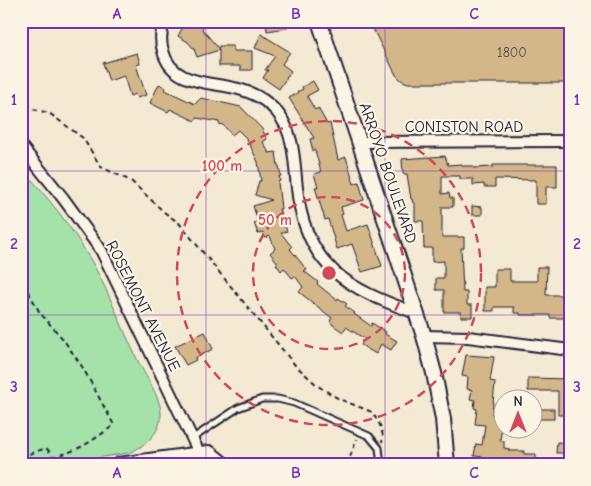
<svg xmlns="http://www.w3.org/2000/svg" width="591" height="486" font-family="'Comic Neue',sans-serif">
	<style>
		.green { fill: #a5e2aa; stroke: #648272 }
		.building { fill: #d3b788; stroke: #22223b }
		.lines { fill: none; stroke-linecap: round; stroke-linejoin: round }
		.lane-casing { stroke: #22223b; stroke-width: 9 }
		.street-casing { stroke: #22223b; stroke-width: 14 }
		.secondary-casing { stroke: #22223b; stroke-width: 18 }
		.path { stroke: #22223b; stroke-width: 2; stroke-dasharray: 5 4; stroke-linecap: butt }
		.lane { stroke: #fcf5e5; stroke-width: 5 }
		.street { stroke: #fcf5e5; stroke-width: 10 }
		.secondary { stroke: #fcf5e5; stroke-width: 14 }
		.grid { fill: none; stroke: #7b2cbf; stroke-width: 1; stroke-opacity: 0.55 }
		.ring { fill: none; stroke: #d1495b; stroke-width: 2.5; stroke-dasharray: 9 6 }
		.labels { text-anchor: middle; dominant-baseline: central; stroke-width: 4.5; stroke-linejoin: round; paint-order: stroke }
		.number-label { font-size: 14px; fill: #4e474e }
		.street-label { font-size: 16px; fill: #22223b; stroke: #fcf5e5 }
		.centre { fill: #d1495b; stroke: #fcf5e5; stroke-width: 2.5 }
		.ring-label { font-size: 15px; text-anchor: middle; font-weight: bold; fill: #d1495b; stroke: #fcf5e5; stroke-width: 4.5; stroke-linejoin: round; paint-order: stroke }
		.neatline { fill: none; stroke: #7b2cbf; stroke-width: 2 }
		.grid-label { font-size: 16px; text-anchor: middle; font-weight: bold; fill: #7b2cbf }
	</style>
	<rect width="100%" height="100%" fill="#f4e9d2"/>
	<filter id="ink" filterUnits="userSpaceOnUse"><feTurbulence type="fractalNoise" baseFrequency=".02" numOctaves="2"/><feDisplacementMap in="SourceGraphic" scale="10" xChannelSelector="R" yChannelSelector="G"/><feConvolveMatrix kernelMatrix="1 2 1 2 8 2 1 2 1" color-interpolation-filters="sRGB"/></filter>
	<g filter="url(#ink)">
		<path class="green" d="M 21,167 C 43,193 66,219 84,249 C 106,283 119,322 137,359 C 144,374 162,399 161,415 C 160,434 144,447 128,453 L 54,465 L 21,465 Z"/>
		<g class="building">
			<path d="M 192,21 L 206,21 L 202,29 L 219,49 L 219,46 L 233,46 L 233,51 L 252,51 L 252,70 L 240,70 L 240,66 L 219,66 L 219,50 L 197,57 L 194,49 L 188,42 L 178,36 L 185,23 L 190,26 Z"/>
			<path d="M 266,21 L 286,21 L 287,28 L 267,31 Z"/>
			<path d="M 369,21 L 566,21 L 566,83 L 408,83 L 401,80 L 396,75 Z"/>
			<path d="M 261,34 L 290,52 L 282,64 L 291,71 L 279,89 L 263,78 L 268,70 L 265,70 L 275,56 L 255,48 Z"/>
			<path d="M 137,53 L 140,64 L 136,65 L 146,95 L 137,98 L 135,94 L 130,96 L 124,76 L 109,81 L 103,63 Z"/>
			<path d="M 313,81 L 318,90 L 307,96 L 315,110 L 318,108 L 327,124 L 330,123 L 338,160 L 346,157 L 354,184 L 359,182 L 364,200 L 341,207 L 343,214 L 341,215 L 346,231 L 368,224 L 382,266 L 362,272 L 352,244 L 337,249 L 328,219 L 325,220 L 315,187 L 318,187 L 314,174 L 321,172 L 315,150 L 313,151 L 310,139 L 314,138 L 289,98 L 298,93 L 297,92 L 303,89 L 302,87 Z"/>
			<path d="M 159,84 L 166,88 L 165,90 L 195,104 L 201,98 L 241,107 L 262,129 L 267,139 L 263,142 L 269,153 L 276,152 L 278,166 L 279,166 L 281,176 L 279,176 L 280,181 L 278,182 L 281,209 L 279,209 L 287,231 L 281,233 L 292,247 L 290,249 L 307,270 L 304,271 L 318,282 L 317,284 L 337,300 L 338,298 L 347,304 L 345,306 L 355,313 L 354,314 L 371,326 L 372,323 L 386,332 L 385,334 L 397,341 L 391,350 L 381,344 L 376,354 L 361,345 L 365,339 L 346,327 L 343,332 L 333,325 L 330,321 L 332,318 L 299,292 L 303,287 L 295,276 L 292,278 L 284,268 L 281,271 L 276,264 L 278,263 L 270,253 L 275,249 L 270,236 L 265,238 L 263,232 L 258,234 L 254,223 L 258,221 L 253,206 L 272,200 L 255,195 L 259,181 L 261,181 L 258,162 L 247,139 L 238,130 L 232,135 L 223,125 L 219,124 L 219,122 L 197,118 L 195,121 L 170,109 L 168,112 L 150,103 Z"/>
			<path d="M 445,156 L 448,165 L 462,164 L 462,166 L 473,166 L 473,168 L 493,167 L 493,165 L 557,165 L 557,187 L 546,187 L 546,204 L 536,204 L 536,180 L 495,179 L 495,187 L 484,187 L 484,184 L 473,185 L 473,179 L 460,179 L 460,176 L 442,176 L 442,194 L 449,193 L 450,198 L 453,198 L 453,207 L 442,207 L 442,237 L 464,237 L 464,248 L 461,248 L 463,292 L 467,292 L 467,305 L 472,305 L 472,317 L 461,317 L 461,312 L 444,312 L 444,290 L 436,290 L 436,278 L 444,278 L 444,261 L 432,262 L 432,248 L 424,248 L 423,221 L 415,221 L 415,203 L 413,203 L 412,199 L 411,199 L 407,174 L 403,174 L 402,159 Z"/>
			<path d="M 472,206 L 482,207 L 482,215 L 472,215 Z"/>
			<path d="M 537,267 L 547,267 L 546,295 L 570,295 L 570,318 L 550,318 L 550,315 L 520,315 L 520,313 L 514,313 L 514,307 L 494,307 L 494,311 L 485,311 L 485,287 L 495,287 L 495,269 L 510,269 L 510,281 L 537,281 Z"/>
			<path d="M 205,332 L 213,349 L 195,358 L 196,360 L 186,365 L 175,346 Z"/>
			<path d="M 466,355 L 494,357 L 490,381 L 495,382 L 492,414 L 504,416 L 504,425 L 502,425 L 500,441 L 504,441 L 504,448 L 509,449 L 509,451 L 524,451 L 524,454 L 536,454 L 536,465 L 483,465 L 484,457 L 474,456 L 476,444 L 482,445 L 485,425 L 475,424 L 477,409 L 474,408 L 475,400 L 470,399 L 472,390 L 467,389 L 468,377 L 462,376 Z"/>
			<path d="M 528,378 L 570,379 L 570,400 L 567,400 L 567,415 L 558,415 L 558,391 L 528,391 Z"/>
			<rect x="539" y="409" width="15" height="10"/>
			<path d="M 557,442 L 568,443 L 568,453 L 556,453 Z"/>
		</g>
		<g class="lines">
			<defs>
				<path id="lane" d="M 193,438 L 238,408 L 262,399 L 278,399 L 294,403 L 369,436 L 379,448 L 381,465"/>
				<g id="street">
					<path d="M 165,21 C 161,30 160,41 163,51 C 172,87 214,81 242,90 C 256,94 268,102 277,112 C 295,134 294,162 297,188 C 305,267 348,289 416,313"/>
					<path d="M 359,142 L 570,141"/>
					<path d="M 21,146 L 63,198 L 101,250 L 205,465"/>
					<path d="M 424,336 L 468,337 L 570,350"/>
				</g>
				<g id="secondary">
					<path d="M 319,21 L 424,336 L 434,373 L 443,419 L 447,465"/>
					<path d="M 119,465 L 209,453 L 224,465"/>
				</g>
			</defs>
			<use href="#lane" class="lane-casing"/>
			<use href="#street" class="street-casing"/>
			<use href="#secondary" class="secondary-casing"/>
			<g class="path">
				<path d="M 21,96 L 32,109 L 49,113 L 83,138 L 101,167 L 131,181 L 164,212 L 179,223 L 295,365 L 318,386 L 339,399 L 372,412 L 380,425 L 383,436 L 382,442"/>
				<path d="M 21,286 L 29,293 L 40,313 L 63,339 L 83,368 L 114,425 C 92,441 79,451 52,457"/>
				<path d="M 21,457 L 46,448 L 49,451 L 54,465"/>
				<path d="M 347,465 L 357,439"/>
			</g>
			<use href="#lane" class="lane"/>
			<use href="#street" class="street"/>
			<use href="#secondary" class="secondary"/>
		</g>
	</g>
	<path class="grid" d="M 206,21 L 206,465M 385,21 L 385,465M 21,171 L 570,171M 21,315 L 570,315"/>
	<g class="ring">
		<circle cx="329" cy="273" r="76"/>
		<circle cx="329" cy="273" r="152"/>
	</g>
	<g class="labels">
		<g class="number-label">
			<text x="512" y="52">1800</text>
		</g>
		<g class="street-label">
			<text x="464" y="127">CONISTON ROAD</text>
			<text transform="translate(388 173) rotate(71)">ARROYO BOULEVARD</text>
			<text transform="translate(143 306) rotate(63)">ROSEMONT AVENUE</text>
		</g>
	</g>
	<circle cx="329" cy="273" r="8" class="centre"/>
	<g class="ring-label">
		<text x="222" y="171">100 m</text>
		<text x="275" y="225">50 m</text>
	</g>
	<rect width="591" height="486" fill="none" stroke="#fcf5e5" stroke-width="55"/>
	<g transform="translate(518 414)"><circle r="24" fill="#fcf5e5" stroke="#a5a1a1"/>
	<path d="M0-4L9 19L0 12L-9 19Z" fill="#d1495b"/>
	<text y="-8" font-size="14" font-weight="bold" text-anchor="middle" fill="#22223b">N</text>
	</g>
	<rect x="28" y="28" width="536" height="430" class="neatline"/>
	<g class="grid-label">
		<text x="117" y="19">A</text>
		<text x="296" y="19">B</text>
		<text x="474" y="19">C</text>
		<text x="14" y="105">1</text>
		<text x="577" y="105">1</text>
		<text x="14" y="249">2</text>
		<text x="577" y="249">2</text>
		<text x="14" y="392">3</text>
		<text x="577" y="392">3</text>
		<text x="117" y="478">A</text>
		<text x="296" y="478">B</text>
		<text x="474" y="478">C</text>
	</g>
</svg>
